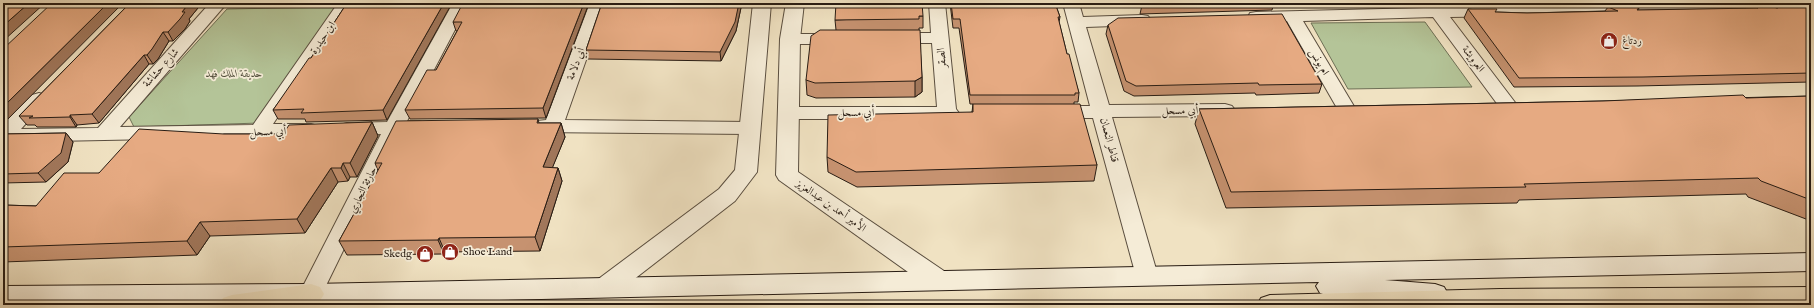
<svg xmlns="http://www.w3.org/2000/svg" width="1814" height="308" font-family="'IM FELL English',Amiri,serif">
	<style>
		.green { fill: #b4c498; stroke: #6e7056 }
		.lines { fill: none; stroke-linecap: round; stroke-linejoin: round }
		.minor-casing { stroke: #5a4e3f; stroke-width: 2 }
		.tertiary-casing { stroke: #5a4e3f; stroke-width: 2 }
		.secondary-casing { stroke: #281c13; stroke-width: 2 }
		.trunk-casing { stroke: #281c13; stroke-width: 2 }
		.minor { fill: #f5ecd7; fill-rule: evenodd }
		.tertiary { fill: #f5ecd7; fill-rule: evenodd }
		.secondary { fill: #f5ecd7; fill-rule: evenodd }
		.trunk { fill: #f0e2c2; fill-rule: evenodd }
		.wall { fill: #c69270; stroke: #281c13 }
		.shaded-wall { fill: #a1775b; stroke: #281c13 }
		.building { fill: #e6aa82; stroke: #281c13 }
		.labels { text-anchor: middle; dominant-baseline: central; stroke-width: 3.5; stroke-linejoin: round; paint-order: stroke }
		.street-label { font-size: 11px; fill: #281c13; stroke: #f5ecd7 }
		.poi-label { font-size: 11px; fill: #281c13; stroke: #f5ecd7; text-anchor: start }
		.park-label { font-size: 11px; font-style: italic; fill: #524e3b; stroke: #f5ecd7 }
	</style>
	<rect width="100%" height="100%" fill="#f0e2c2"/>
	<filter id="stains"><feTurbulence type="fractalNoise" baseFrequency=".005" numOctaves="4"/><feColorMatrix values="0 0 0 0 .2 0 0 0 0 .09 0 0 0 0 .02 0 0 0 .5 -.17"/></filter>
	<radialGradient id="worn" r=".72"><stop offset=".6" stop-color="#630" stop-opacity="0"/><stop offset="1" stop-color="#630" stop-opacity=".3"/></radialGradient>
	<g class="green">
		<path d="M 337,7 L 260,123 L 134,127 L 129,117 L 227,9 Z"/>
		<path d="M 1425,22 L 1472,87 L 1348,89 L 1311,23 Z"/>
	</g>
	<g class="lines">
		<defs>
			<g id="minor">
				<path d="M 210,3 L 227,3 L 120,127 L 253,125 L 338,3 L 354,3 L 273,124 L 311,124 L 318,126 L 321,130 L 318,134 L 311,136 L 3,142 L 3,124 L 32,95 L 39,93 L 46,95 L 48,99 L 21,129 L 98,128 Z"/>
				<path d="M 453,3 L 469,3 L 407,121 L 419,121 L 426,123 L 429,127 L 426,131 L 400,134 L 319,300 L 311,303 L 303,300 L 299,294 L 381,134 L 347,135 L 340,133 L 337,129 L 340,125 L 347,123 L 387,122 Z"/>
				<path d="M 590,3 L 606,3 L 565,120 L 749,122 L 756,124 L 759,128 L 756,132 L 749,134 L 535,132 L 528,130 L 525,126 L 528,122 L 546,120 Z"/>
				<path d="M 929,3 L 945,3 L 956,109 L 959,113 L 956,117 L 949,119 L 790,119 L 783,117 L 780,113 L 783,109 L 790,107 L 937,107 L 932,43 L 892,43 L 886,42 L 883,38 L 886,34 L 892,33 L 931,33 Z"/>
				<path d="M 1063,3 L 1079,3 L 1083,17 L 1142,15 L 1148,16 L 1151,20 L 1148,24 L 1142,25 L 1086,27 L 1109,105 L 1225,104 L 1232,106 L 1235,110 L 1232,114 L 1225,116 L 1112,117 L 1158,276 L 1155,282 L 1147,285 L 1139,282 L 1136,276 L 1093,118 L 1055,118 L 1048,116 L 1045,112 L 1048,108 L 1055,106 L 1090,106 Z"/>
				<path d="M 1627,3 L 1811,3 L 1811,11 L 1450,17 L 1517,105 L 1515,109 L 1508,111 L 1501,109 L 1433,17 L 1303,21 L 1355,108 L 1353,112 L 1346,114 L 1339,112 L 1337,108 L 1287,21 L 1256,22 L 1250,21 L 1248,17 L 1250,13 L 1256,12 Z"/>
				<path d="M 790,34 L 836,34 L 842,35 L 845,39 L 842,43 L 836,44 L 790,44 L 784,43 L 781,39 L 784,35 Z"/>
			</g>
			<g id="tertiary">
				<path d="M 753,3 L 771,3 L 757,172 L 735,201 L 615,294 L 606,297 L 597,294 L 593,287 L 597,280 L 719,189 L 735,170 Z"/>
				<path d="M 786,3 L 804,3 L 800,39 L 798,172 L 947,273 L 951,280 L 947,287 L 938,290 L 929,287 L 779,180 L 776,175 L 780,39 Z"/>
			</g>
			<path id="secondary" d="M 1811,253 L 1811,271 L 1385,280 L 1435,284 L 1444,287 L 1448,294 L 1444,301 L 1435,304 L 1329,296 L 1320,293 L 1316,286 L 1319,282 L 311,304 L 3,305 L 3,286 L 311,284 Z"/>
			<g id="trunk">
				<path d="M 311,284 L 320,287 L 324,294 L 320,301 L 311,304 L 219,305 L 223,298 L 232,295 Z"/>
				<path d="M 1811,287 L 1811,305 L 1257,305 L 1261,298 L 1270,295 L 1500,289 Z"/>
			</g>
		</defs>
		<use href="#minor" class="minor-casing"/>
		<use href="#tertiary" class="tertiary-casing"/>
		<use href="#secondary" class="secondary-casing"/>
		<use href="#trunk" class="trunk-casing"/>
		<use href="#minor" class="minor"/>
		<use href="#tertiary" class="tertiary"/>
		<use href="#secondary" class="secondary"/>
		<use href="#trunk" class="trunk"/>
	</g>
	<g class="wall">
		<path d="M 130,3 L 202,3 L 189,19 L 190,21 L 185,29 L 173,41 L 169,41 L 158,59 L 153,64 L 149,64 L 99,123 L 77,125 L 76,127 L 37,127 L 35,125 L 27,125 L 19,116 Z"/>
		<path d="M 347,3 L 387,120 L 306,122 L 305,119 L 278,119 L 273,110 L 311,58 Z"/>
		<path d="M 589,3 L 546,118 L 410,119 L 405,110 L 436,70 L 457,31 L 456,31 L 453,22 Z"/>
		<path d="M 602,3 L 742,3 L 736,31 L 721,61 L 588,59 L 586,50 Z"/>
		<path d="M 950,3 L 1055,3 L 1060,17 L 1059,22 L 1067,54 L 1079,93 L 1078,102 L 1074,102 L 1074,104 L 1097,165 L 1094,181 L 857,187 L 828,172 L 827,157 L 972,112 L 973,104 L 970,104 L 959,28 L 953,28 Z"/>
		<path d="M 1097,3 L 1286,3 L 1274,3 L 1272,10 L 1140,14 L 1142,5 L 1104,6 Z"/>
		<path d="M 1452,3 L 1502,3 L 1501,4 L 1453,5 Z"/>
		<path d="M 1747,5 L 1776,8 L 1778,8 L 1779,6 L 1811,6 L 1811,82 L 1637,86 L 1514,87 L 1464,18 L 1468,9 L 1495,12 L 1527,13 L 1605,11 L 1608,7 L 1640,6 L 1638,10 L 1745,9 Z"/>
		<path d="M 923,16 L 923,28 L 919,28 L 919,30 L 922,77 L 922,92 L 915,97 L 816,98 L 807,95 L 806,80 L 836,30 L 835,20 Z"/>
		<path d="M 1108,25 L 1322,84 L 1319,93 L 1256,95 L 1255,93 L 1134,96 L 1124,91 L 1106,34 Z"/>
		<path d="M 1811,96 L 1811,214 L 1806,219 L 1748,197 L 1746,194 L 1519,200 L 1517,203 L 1226,208 L 1195,124 L 1199,109 L 1603,101 Z"/>
		<path d="M 538,119 L 539,123 L 561,123 L 565,137 L 552,168 L 558,168 L 562,181 L 540,251 L 445,252 L 444,254 L 347,255 L 339,241 L 378,171 L 375,163 Z"/>
		<path d="M 372,122 L 378,136 L 357,177 L 350,177 L 348,181 L 338,182 L 305,233 L 210,236 L 197,255 L 3,262 L 3,205 L 36,206 L 99,173 L 224,134 L 283,134 Z"/>
		<path d="M 66,133 L 73,142 L 68,162 L 46,182 L 3,183 L 3,134 Z"/>
	</g>
	<g class="shaded-wall">
		<path d="M 29,3 L 45,3 L 3,41 L 3,26 Z"/>
		<path d="M 108,3 L 123,3 L 3,124 L 3,107 Z"/>
		<path d="M 189,3 L 202,3 L 189,19 L 190,21 L 185,29 L 173,41 L 168,32 L 182,12 Z"/>
		<path d="M 444,3 L 452,3 L 387,120 L 383,110 Z"/>
		<path d="M 584,3 L 589,3 L 546,118 L 543,108 Z"/>
		<path d="M 739,3 L 742,3 L 736,31 L 721,61 L 720,52 Z"/>
		<path d="M 163,32 L 169,41 L 158,59 L 153,64 L 147,55 Z"/>
		<path d="M 144,55 L 149,64 L 99,123 L 92,114 Z"/>
		<path d="M 922,77 L 922,92 L 915,97 L 915,81 Z"/>
		<path d="M 70,115 L 77,125 L 76,127 L 70,117 Z"/>
		<path d="M 372,122 L 378,136 L 357,177 L 350,163 Z"/>
		<path d="M 561,123 L 565,137 L 547,181 L 543,167 Z"/>
		<path d="M 66,133 L 73,142 L 68,162 L 46,182 L 38,173 Z"/>
		<path d="M 343,163 L 350,177 L 348,181 L 341,168 Z"/>
		<path d="M 331,168 L 338,182 L 305,233 L 297,219 Z"/>
		<path d="M 558,168 L 562,181 L 540,251 L 535,237 Z"/>
		<path d="M 200,222 L 210,236 L 197,255 L 187,241 Z"/>
		<path d="M 439,238 L 445,252 L 444,254 L 438,240 Z"/>
	</g>
	<g class="building">
		<path d="M 3,3 L 29,3 L 3,26 Z"/>
		<path d="M 52,3 L 108,3 L 3,107 L 3,49 Z"/>
		<path d="M 130,3 L 189,3 L 182,12 L 185,12 L 180,19 L 168,32 L 163,32 L 152,49 L 147,55 L 144,55 L 92,114 L 70,115 L 70,117 L 29,118 L 33,116 L 19,116 Z"/>
		<path d="M 347,3 L 444,3 L 383,110 L 301,113 L 304,109 L 273,110 L 309,58 L 311,58 Z"/>
		<path d="M 463,3 L 584,3 L 543,108 L 405,110 L 427,70 L 436,70 L 462,22 L 453,22 Z"/>
		<path d="M 602,3 L 739,3 L 735,22 L 720,52 L 586,50 Z"/>
		<path d="M 836,3 L 922,3 L 923,16 L 919,16 L 919,19 L 835,20 Z"/>
		<path d="M 951,3 L 1055,3 L 1060,17 L 1058,17 L 1067,54 L 1069,54 L 1079,93 L 1075,93 L 1075,95 L 970,95 L 960,19 L 953,19 Z"/>
		<path d="M 1145,3 L 1206,3 L 1142,5 Z"/>
		<path d="M 1771,4 L 1776,8 L 1778,8 L 1779,6 L 1811,6 L 1811,73 L 1643,77 L 1519,78 L 1468,9 L 1497,9 L 1495,12 L 1527,13 L 1618,11 L 1608,7 L 1640,6 L 1637,10 L 1758,8 L 1747,5 Z"/>
		<path d="M 1282,14 L 1322,84 L 1259,85 L 1258,83 L 1136,86 L 1126,81 L 1108,25 L 1118,18 Z"/>
		<path d="M 820,30 L 920,30 L 922,77 L 915,81 L 815,83 L 806,80 L 811,36 Z"/>
		<path d="M 1743,95 L 1746,98 L 1811,96 L 1811,200 L 1761,181 L 1758,178 L 1524,184 L 1526,187 L 1231,192 L 1199,109 L 1603,101 Z"/>
		<path d="M 973,104 L 1080,104 L 1097,165 L 856,172 L 827,157 L 828,115 L 973,112 Z"/>
		<path d="M 538,119 L 537,123 L 561,123 L 543,167 L 558,168 L 535,237 L 439,238 L 438,240 L 339,241 L 382,163 L 375,163 L 396,121 Z"/>
		<path d="M 372,122 L 350,163 L 343,163 L 341,168 L 331,168 L 297,219 L 200,222 L 187,241 L 3,247 L 3,205 L 36,206 L 64,173 L 99,173 L 139,129 L 224,134 L 283,134 L 289,125 Z"/>
		<path d="M 66,133 L 61,153 L 38,173 L 3,174 L 3,134 Z"/>
	</g>
	<defs>
		<symbol id="shop-disc" viewBox="-11 -11 22 22"><circle r="9.5" fill="#8f2418" stroke="#f5ecd7"/><path d="M-5-2.5h2.3a2.7 3.5 0 0 1 5.4 0H5L5.5 6h-11ZM-1.5-2.5h3a1.5 2.3 0 0 0-3 0Z" fill="#fff"/></symbol>
	</defs>
	<g fill-rule="evenodd">
		<use href="#shop-disc" x="1599" y="31" width="20" height="20"/>
		<use href="#shop-disc" x="440" y="242" width="20" height="20"/>
		<use href="#shop-disc" x="415" y="244" width="20" height="20"/>
	</g>
	<g class="labels">
		<g class="street-label">
			<text transform="translate(323 38) rotate(-56)">ابن حيدرة</text>
			<text transform="translate(942 58) rotate(-95)">الصقر</text>
			<text transform="translate(1473 59) rotate(53)">العرويشة</text>
			<text transform="translate(1319 62) rotate(60)">ام يونس</text>
			<text transform="translate(576 64) rotate(-70)">أبي دلامة</text>
			<text transform="translate(161 68) rotate(-48)">شارع حشاشة</text>
			<text transform="translate(1180 111) rotate(-1)">أبي مسحل</text>
			<text x="856" y="113">أبي مسحل</text>
			<text transform="translate(268 132) rotate(-2)">أبي مسحل</text>
			<text transform="translate(1109 140) rotate(75)">قناطر النعمان</text>
			<text transform="translate(363 190) rotate(-64)">حارثة النجاري</text>
			<text transform="translate(831 206) rotate(35)">الأمير أحمد بن عبدالعزيز</text>
		</g>
		<g class="poi-label">
			<text x="1622" y="41">ردتاغ</text>
			<text x="463" y="252">Shoe Land</text>
			<text x="412" y="254" text-anchor="end">Skedg</text>
		</g>
		<g class="park-label">
			<text x="234" y="74">حديقة الملك فهد</text>
		</g>
	</g>
	<rect width="1814" height="308" fill="none" stroke="#f0e2c2" stroke-width="16"/>
	<rect x="4" y="4" width="1806" height="300" fill="none" stroke="#281c13" stroke-width="2"/>
	<rect x="8" y="8" width="1798" height="292" fill="none" stroke="#281c13"/>
	<rect width="100%" height="100%" filter="url(#stains)"/>
	<rect width="100%" height="100%" fill="url(#worn)"/>
</svg>
